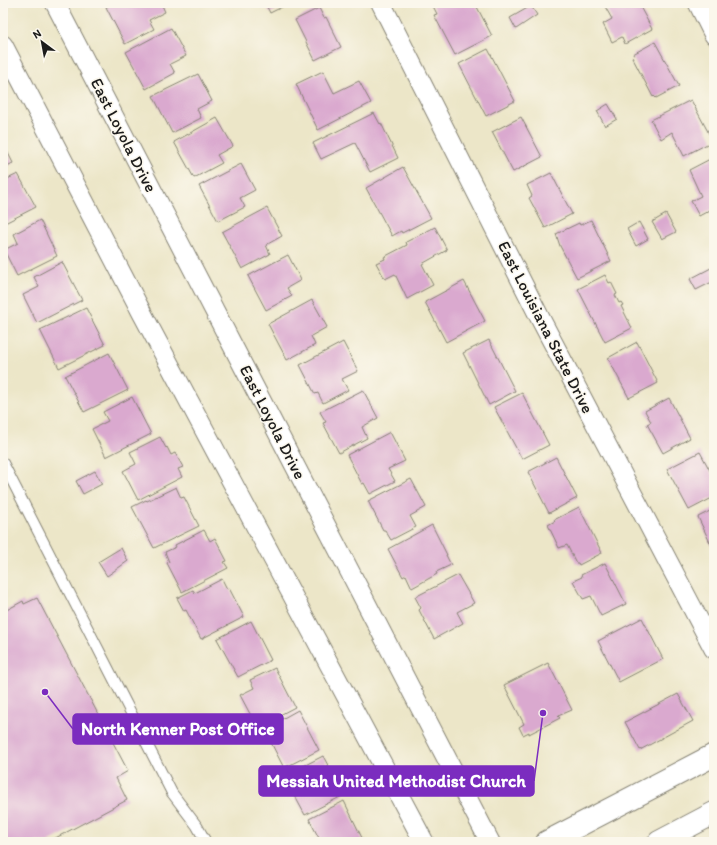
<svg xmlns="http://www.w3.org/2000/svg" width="717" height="845" font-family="Itim,sans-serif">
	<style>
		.building { fill: #daa9cf }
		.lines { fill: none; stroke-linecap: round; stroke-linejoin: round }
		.service-casing { stroke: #848172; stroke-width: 12 }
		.minor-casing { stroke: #848172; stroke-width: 21 }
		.secondary-casing { stroke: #848172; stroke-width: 24 }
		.service { stroke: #fff; stroke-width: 10 }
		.minor { stroke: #fff; stroke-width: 19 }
		.secondary { stroke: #fff; stroke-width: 22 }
		.labels { text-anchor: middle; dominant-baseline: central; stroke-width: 3; stroke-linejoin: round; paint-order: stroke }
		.street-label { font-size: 17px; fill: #1c1c1c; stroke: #fbf7ec }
		.leader { fill: none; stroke: #7b2cbf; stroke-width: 1.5 }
		.callout-dot { fill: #7b2cbf; stroke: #fbf7ec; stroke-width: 1.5 }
		.callout { fill: #7b2cbf; stroke: #7b2cbf; stroke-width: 1.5 }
		.callout-label { font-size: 18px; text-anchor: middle; font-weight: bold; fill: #fff }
	</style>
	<rect width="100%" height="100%" fill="#fbf7ec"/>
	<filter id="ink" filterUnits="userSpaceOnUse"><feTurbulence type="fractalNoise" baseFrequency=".025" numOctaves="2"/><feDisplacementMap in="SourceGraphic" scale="8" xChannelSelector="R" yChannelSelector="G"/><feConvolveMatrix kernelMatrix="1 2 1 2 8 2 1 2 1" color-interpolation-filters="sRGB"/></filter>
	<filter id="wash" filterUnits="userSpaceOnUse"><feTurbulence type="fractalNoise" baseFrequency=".012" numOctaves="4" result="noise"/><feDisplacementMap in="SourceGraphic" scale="16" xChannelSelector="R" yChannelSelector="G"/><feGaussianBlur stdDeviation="0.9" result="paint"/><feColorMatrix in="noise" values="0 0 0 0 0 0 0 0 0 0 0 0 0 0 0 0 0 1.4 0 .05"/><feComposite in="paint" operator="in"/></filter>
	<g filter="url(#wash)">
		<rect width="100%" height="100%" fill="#ece6c8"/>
		<g id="blocks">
			<g class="building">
				<path d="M 114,3 L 161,3 L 165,12 L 149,20 L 154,29 L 125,44 L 106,7 Z"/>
				<path d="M 265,3 L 290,3 L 270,13 Z"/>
				<path d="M 435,3 L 485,3 L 477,7 L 492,36 L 455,55 L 434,15 L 437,14 L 432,4 Z"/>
				<path d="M 603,3 L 638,3 L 652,29 L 625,44 L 622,37 L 612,42 L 603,24 L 612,19 Z"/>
				<path d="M 531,6 L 537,15 L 516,29 L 510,18 Z"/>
				<path d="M 319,8 L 324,18 L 326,17 L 341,47 L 315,60 L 295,20 Z"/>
				<path d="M 171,28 L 186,56 L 170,64 L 175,73 L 146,89 L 126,52 Z"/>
				<path d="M 655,42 L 679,86 L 656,98 L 654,96 L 653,97 L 632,57 L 634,56 L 633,54 Z"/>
				<path d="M 488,49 L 515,101 L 486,116 L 459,64 Z"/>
				<path d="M 323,71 L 334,93 L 359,81 L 371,103 L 318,130 L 296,84 Z"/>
				<path d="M 198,74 L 212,101 L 197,109 L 201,118 L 172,133 L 153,96 Z"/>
				<path d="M 691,100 L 713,141 L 684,156 L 672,132 L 661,139 L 651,120 Z"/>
				<path d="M 608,104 L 617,119 L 605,126 L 597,111 Z"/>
				<path d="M 374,113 L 380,124 L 381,123 L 398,158 L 370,172 L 355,143 L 321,159 L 313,143 Z"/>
				<path d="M 521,117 L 542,157 L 513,172 L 492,132 Z"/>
				<path d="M 217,118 L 233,146 L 217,155 L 222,163 L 194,178 L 174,142 Z"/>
				<path d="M 3,143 L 13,163 L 3,168 Z"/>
				<path d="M 714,157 L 714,208 L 699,216 L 691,201 L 701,196 L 689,170 Z"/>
				<path d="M 241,164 L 255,190 L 240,198 L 245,207 L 218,221 L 199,186 Z"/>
				<path d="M 403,167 L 431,218 L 402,233 L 401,231 L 392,236 L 366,188 Z"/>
				<path d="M 551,173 L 572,214 L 545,228 L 529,198 L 532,196 L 527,185 Z"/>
				<path d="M 18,174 L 36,207 L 3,224 L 3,181 Z"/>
				<path d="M 267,208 L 282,236 L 266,245 L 270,254 L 242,269 L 222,232 Z"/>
				<path d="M 666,214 L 676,232 L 662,239 L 652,222 Z"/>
				<path d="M 40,220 L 57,256 L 17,276 L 4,250 L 18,243 L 14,234 Z"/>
				<path d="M 591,220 L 611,261 L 577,278 L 560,246 L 556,234 L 579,223 L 580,225 Z"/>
				<path d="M 639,222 L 648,239 L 636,246 L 627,229 Z"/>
				<path d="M 435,227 L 447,250 L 422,264 L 433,285 L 407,299 L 395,274 L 385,279 L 376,263 L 385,259 L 384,257 L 407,245 L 406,242 Z"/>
				<path d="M 288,255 L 301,280 L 287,288 L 292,296 L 266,310 L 248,276 Z"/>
				<path d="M 62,262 L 82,300 L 37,323 L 23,295 L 39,287 L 34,277 Z"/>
				<path d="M 711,268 L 714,275 L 714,281 L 696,290 L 690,279 Z"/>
				<path d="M 605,275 L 609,283 L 611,282 L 617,294 L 615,295 L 619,303 L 621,302 L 623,305 L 621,306 L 632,328 L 605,342 L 578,289 Z"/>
				<path d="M 464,281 L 485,321 L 446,342 L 425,302 Z"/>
				<path d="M 312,300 L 327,327 L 311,336 L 315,345 L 287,360 L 268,324 Z"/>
				<path d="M 86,308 L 105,345 L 59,368 L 40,330 Z"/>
				<path d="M 489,340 L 515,391 L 489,405 L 463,353 Z"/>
				<path d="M 343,342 L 358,371 L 342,379 L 348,390 L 323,403 L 318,393 L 315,394 L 300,365 Z"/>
				<path d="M 637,342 L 658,383 L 629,398 L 608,358 Z"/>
				<path d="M 109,353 L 128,390 L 84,412 L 65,376 Z"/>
				<path d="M 363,390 L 378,418 L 362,427 L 367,438 L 339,453 L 323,423 L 326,422 L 320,412 Z"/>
				<path d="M 522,393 L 549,445 L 522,459 L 494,407 Z"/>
				<path d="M 132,397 L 151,434 L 106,457 L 92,429 L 108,421 L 103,412 Z"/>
				<path d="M 669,398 L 690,438 L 663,453 L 647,424 L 651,422 L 645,411 Z"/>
				<path d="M 390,432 L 405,461 L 388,469 L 395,481 L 370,494 L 364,483 L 362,484 L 347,455 Z"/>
				<path d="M 160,437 L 166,448 L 167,447 L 171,455 L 175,453 L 183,467 L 178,469 L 182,477 L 138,500 L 123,471 L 136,464 L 130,452 Z"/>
				<path d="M 700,452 L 714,478 L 714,497 L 689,510 L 667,469 Z"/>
				<path d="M 556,457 L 577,498 L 549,513 L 528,472 Z"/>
				<path d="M 95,471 L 102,484 L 83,494 L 76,481 Z"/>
				<path d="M 411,479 L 426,507 L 410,516 L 416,527 L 391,540 L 385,530 L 383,530 L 368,501 Z"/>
				<path d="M 176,487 L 181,498 L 184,497 L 199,526 L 154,548 L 132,507 L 146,500 L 147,501 Z"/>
				<path d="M 579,507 L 602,553 L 579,565 L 578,563 L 576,563 L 567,545 L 559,548 L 548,525 L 555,521 L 554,520 Z"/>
				<path d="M 714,509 L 714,551 L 698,517 Z"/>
				<path d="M 432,525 L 447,555 L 446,555 L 451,565 L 436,572 L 437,574 L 412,588 L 406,575 L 403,577 L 388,549 Z"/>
				<path d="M 204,530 L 210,541 L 215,538 L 227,561 L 224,562 L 228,568 L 182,592 L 167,563 L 169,562 L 165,552 L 176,547 L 175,545 Z"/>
				<path d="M 121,548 L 128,561 L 107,576 L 98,562 Z"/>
				<path d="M 605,563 L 626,604 L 601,616 L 591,596 L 583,599 L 573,581 L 582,577 L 581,575 Z"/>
				<path d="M 458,575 L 474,603 L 457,612 L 463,623 L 434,639 L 419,610 L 421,608 L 415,597 Z"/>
				<path d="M 222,579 L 227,589 L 229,588 L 244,617 L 201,639 L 186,610 L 184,611 L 177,598 L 193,590 L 195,593 Z"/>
				<path d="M 37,598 L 128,771 L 116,778 L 127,800 L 48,842 L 3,842 L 3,612 L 23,601 L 24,604 Z"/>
				<path d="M 642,618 L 663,659 L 619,682 L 598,641 Z"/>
				<path d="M 251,621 L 271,660 L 238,677 L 217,639 Z"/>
				<path d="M 548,663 L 572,710 L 558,716 L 560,718 L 529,734 L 529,732 L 523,735 L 519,727 L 524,724 L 504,685 Z"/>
				<path d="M 275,668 L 295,707 L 257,727 L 240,695 L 254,688 L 250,680 Z"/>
				<path d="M 678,694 L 693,721 L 640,750 L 625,722 Z"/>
				<path d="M 298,710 L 319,750 L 284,768 L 264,729 Z"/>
				<path d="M 323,756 L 344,795 L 305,815 L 284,776 Z"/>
				<path d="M 344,801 L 364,842 L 321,842 L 309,819 Z"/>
			</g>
		</g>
	</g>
	<g filter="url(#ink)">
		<use href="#blocks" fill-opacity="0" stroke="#848172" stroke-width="1"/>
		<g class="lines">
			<defs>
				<path id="service" d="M 3,463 L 172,793 L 197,826 L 206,842"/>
				<g id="minor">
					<path d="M 55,3 L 490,842"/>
					<path d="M 381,3 L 541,320 L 714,649"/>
					<path d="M 698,3 L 714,35"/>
					<path d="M 3,45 L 142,313 L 424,842"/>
				</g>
				<g id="secondary">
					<path d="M 547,842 L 714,755"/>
					<path d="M 659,842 L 714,813"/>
				</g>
			</defs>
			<use href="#service" class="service-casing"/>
			<use href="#minor" class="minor-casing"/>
			<use href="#secondary" class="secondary-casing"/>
			<use href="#service" class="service"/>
			<use href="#minor" class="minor"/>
			<use href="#secondary" class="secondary"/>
		</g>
	</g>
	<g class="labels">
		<g class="street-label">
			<text transform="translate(124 135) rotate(63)">East Loyola Drive</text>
			<text transform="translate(546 327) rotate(63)">East Louisiana State Drive</text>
			<text transform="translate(273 422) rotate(63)">East Loyola Drive</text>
		</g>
	</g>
	<path class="leader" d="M45 692L73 729M543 713L534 781"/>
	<g class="callout-dot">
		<circle cx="45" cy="692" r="4"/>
		<circle cx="543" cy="713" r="4"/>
	</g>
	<g class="callout">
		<rect x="73" y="714" width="210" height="30" rx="4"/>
		<rect x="259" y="766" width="275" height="30" rx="4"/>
	</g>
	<g class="callout-label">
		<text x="178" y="735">North Kenner Post Office</text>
		<text x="396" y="787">Messiah United Methodist Church</text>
	</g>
	<rect width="717" height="845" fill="none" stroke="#fbf7ec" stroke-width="16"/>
	<g transform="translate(42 42) rotate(328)" stroke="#fbf7ec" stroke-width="3" paint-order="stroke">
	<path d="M0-3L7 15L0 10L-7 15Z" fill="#1c1c1c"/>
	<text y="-6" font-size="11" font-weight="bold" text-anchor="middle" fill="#1c1c1c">N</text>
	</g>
</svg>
